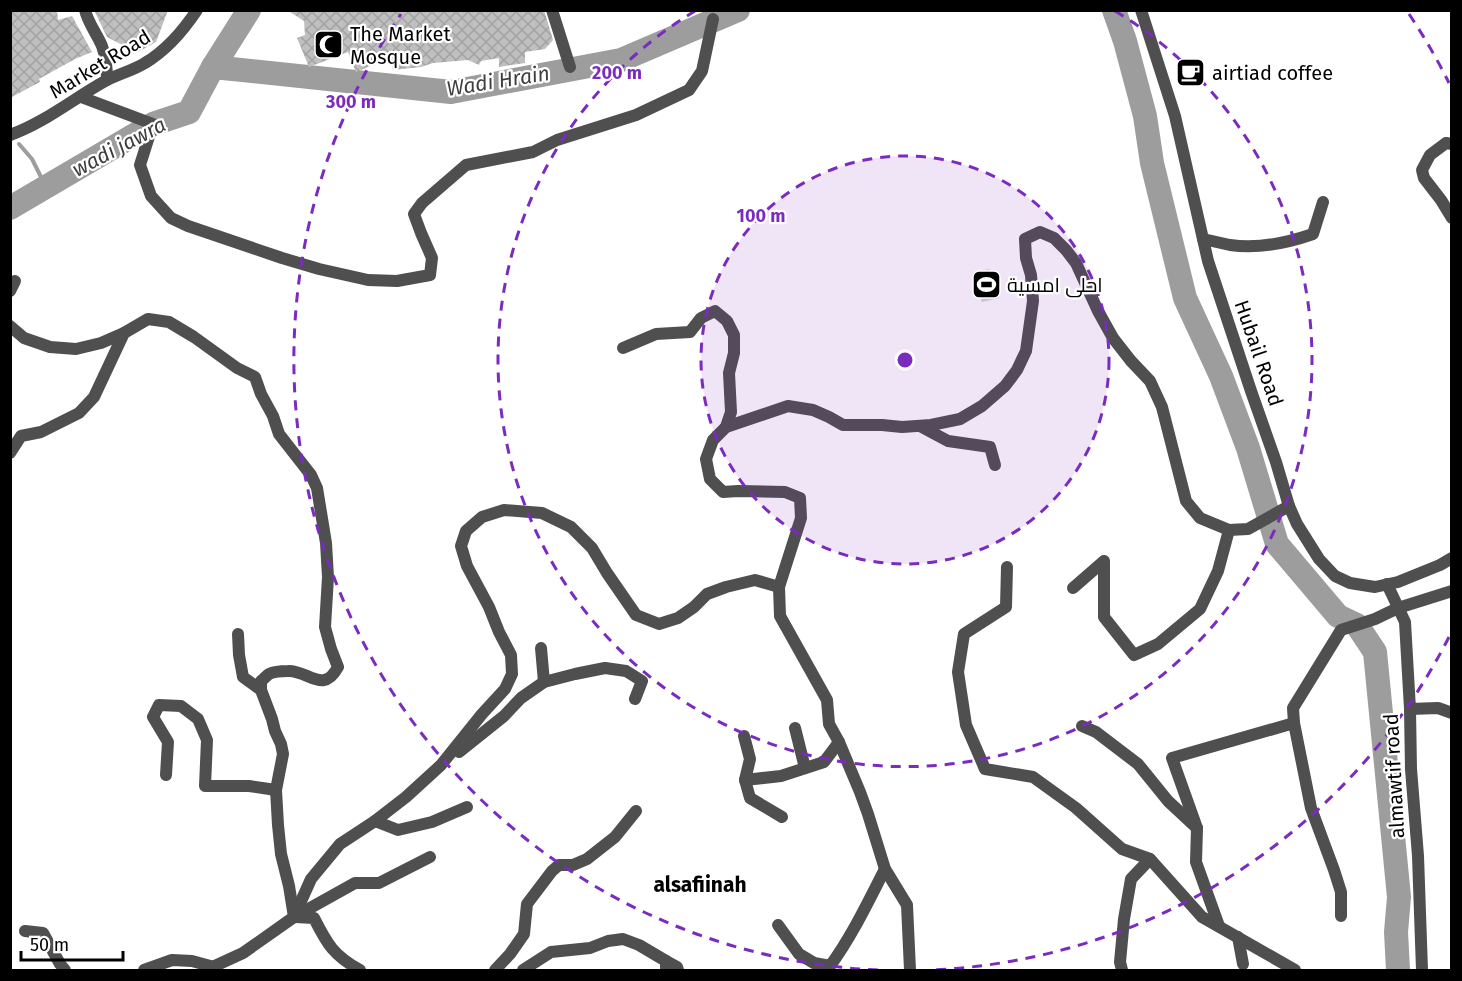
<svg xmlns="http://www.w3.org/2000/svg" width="1462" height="981" font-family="'Fira Sans',Cairo,sans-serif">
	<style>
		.grass { fill: #d6d6d6 }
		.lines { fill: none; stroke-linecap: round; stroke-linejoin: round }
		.stream { stroke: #9d9d9d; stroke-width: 4 }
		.river { stroke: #9d9d9d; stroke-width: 24 }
		.building { fill: url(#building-cross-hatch) }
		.minor { stroke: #4f4f4f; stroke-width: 12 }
		.tertiary { stroke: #4f4f4f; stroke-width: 12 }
		.ring { fill: none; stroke: #7b2cbf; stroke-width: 3; stroke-dasharray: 10 8 }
		.labels { text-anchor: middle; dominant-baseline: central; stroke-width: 4.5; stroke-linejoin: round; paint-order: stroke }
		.poi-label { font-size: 20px; fill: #000; stroke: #fff; text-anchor: start }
		.street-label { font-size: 20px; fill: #000; stroke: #fff }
		.water-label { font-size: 21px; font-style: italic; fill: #3e3e3e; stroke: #fff }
		.neighbourhood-label { font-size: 21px; font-weight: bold; fill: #000; stroke: #fff }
		.centre { fill: #7b2cbf; stroke: #fff; stroke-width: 3 }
		.ring-label { font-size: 18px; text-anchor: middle; font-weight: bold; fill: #7b2cbf; stroke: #fff; stroke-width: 4.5; stroke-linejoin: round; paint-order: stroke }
	</style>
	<defs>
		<pattern id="building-cross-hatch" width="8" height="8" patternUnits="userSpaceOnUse" patternTransform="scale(1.5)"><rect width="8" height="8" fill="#bfbfbf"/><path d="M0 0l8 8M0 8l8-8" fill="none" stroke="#a2a2a2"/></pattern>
	</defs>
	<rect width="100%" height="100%" fill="#fff"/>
	<path class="grass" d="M 989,269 L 999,298 L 982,302 L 973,273 Z"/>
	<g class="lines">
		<path class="stream" d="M 19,144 L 32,159 L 46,187"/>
		<g class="river">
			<path d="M 1114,10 L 1125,41 L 1145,116 L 1152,163 L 1185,298 L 1221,376 L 1248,448 L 1277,544 L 1338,616 L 1357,625 L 1375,652 L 1399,897 L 1396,932 L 1398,970"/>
			<path d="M 213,67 L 451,92 L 621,60 L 738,10"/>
			<path d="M 10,208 L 153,124 L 189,112 L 213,67 L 249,10"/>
		</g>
	</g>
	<g class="building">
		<path d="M 10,10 L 57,10 L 58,20 L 72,16 L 92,52 L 75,59 L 39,79 L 40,82 L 10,98 Z"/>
		<path d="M 94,10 L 168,10 L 156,42 L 138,52 L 128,48 L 107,37 Z"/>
		<path d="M 287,10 L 544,10 L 553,40 L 545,49 L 525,52 L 525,63 L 499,67 L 499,58 L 481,61 L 479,65 L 468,60 L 433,63 L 421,67 L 393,70 L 391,61 L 377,63 L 356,72 L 348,52 L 309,67 L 297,38 L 305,35 L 304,21 Z"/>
	</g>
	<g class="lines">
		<g class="minor">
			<path d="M 85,10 C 88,23 97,34 102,46 C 106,57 107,69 107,80"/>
			<path d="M 552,10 L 570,67"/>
			<path d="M 81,97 L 153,124 L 140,165 L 151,196 L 171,218 L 188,226 L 282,258 L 319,269 L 368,280 L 397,281 L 430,275 L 432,258 L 421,233 L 414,214 L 422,203 L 466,165 L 533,152 L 557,140 L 636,115 L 689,90 L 702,71 L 713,19"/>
			<path d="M 1452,144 L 1446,143 L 1430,155 L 1422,170 L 1424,178 L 1441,200 L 1452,218"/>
			<path d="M 1203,239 C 1212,241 1221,243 1230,245 C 1258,249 1287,243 1313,234 L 1323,202"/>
			<path d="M 10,291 L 15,281"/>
			<path d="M 10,326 L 24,338 L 50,347 L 76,349 L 101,343 L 124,333"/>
			<path d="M 623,348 L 656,334 L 690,332 L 701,318 L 715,311 L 727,321 L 734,335 L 734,353 L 729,373 L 731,412 L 726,427"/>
			<path d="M 920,426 L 948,441 L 990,447 L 995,465"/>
			<path d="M 10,453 L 21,436 L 41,432 L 79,413 L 94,397 L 124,333 L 148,319 L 169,322 L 194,337 L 237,368 L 255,377 L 261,394 L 273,416 L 279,434 L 311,475 L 317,488 L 326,543 L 328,577 L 325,627 L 331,649 L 338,667 C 323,695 308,670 288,671 C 283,671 273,672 269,674 C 266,676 264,679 261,681 L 261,690 L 272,719 L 275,731 L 281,744 L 283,754 L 276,790 L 278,825 L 281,854 L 289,886 L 294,917 L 243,953 L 206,970"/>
			<path d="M 1007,567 L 1006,607 L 964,634 L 958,672 L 966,725 L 985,769 L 1033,777 L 1076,808 L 1122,849 L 1150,859 L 1202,917 L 1295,970"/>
			<path d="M 1073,588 L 1104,561 L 1104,617 L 1134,655 L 1158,644 L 1200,609 L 1218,571 L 1229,530"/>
			<path d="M 238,634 L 239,655 L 243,677 L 261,690"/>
			<path d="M 541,648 L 544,682"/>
			<path d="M 1410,709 L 1438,708 L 1452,713"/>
			<path d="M 1294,723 L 1293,708 L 1341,630 L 1375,619 L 1398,608 L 1452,591"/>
			<path d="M 1082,726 L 1096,732 L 1138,764 L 1168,801 L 1197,828 L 1196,862 L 1219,926"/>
			<path d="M 795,728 L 805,768"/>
			<path d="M 744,736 L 750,759 L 745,780"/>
			<path d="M 459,752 L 504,716 L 521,698 L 544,682 L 575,674 L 605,668 L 626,671 L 642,681 L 635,699"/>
			<path d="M 166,775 L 168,742 L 153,717 L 159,705 L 181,706 L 198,719 L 207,740 L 205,786 L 249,786 L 276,790"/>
			<path d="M 782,817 L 750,798 L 745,780 L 781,776 L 824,762 L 839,742"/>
			<path d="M 375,821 L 398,830 L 432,822 L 467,807"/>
			<path d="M 1197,828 L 1172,758 L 1294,723 L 1311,808 L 1334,870 L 1341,892 L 1341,916"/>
			<path d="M 294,917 L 311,879 L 340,844 L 375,821 L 406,797 L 441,765 L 482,714 L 505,689 L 512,674 L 511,655 L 499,632 L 489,607 L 467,566 L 461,546 L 466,531 L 482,517 L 504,510 L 542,513 L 571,527 L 592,548 L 607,573 L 636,615 L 659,624 L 678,618 L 694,607 L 707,594 L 726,587 L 755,580 L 779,587"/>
			<path d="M 294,917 L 355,883 L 379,883 L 430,857"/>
			<path d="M 295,917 L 314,918 C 327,944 334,956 360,970"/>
			<path d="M 778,925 L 799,954 L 814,963 L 830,966 C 852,936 868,902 885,869"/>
			<path d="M 25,931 L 43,933 L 60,964 L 65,970"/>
			<path d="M 1238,937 L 1243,964"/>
			<path d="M 666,961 L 677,967 L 678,970"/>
			<path d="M 144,970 L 172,960 L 192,961 L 214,967"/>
			<path d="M 495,970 L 510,954 L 524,934 L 527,904 L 552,871 L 559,865 L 573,865 L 587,859 L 615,837 L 636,811"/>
			<path d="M 523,970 L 551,952 L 590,948 L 608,941 L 623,939 L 639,945 L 666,961 L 666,970"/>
			<path d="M 910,970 L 907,905 L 885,869 L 868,814 L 860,792 L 839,742 L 829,724 L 827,700 L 780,616 L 779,587 L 801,518 L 800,498 L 785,492 L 738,491 L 723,492 L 710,479 L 706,459 L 713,440 L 726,427 L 788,406 L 813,410 L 829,417 L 843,425 L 882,425 L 902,427 L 931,425 L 960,419 L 982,406 L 1005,386 L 1017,370 L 1026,351 L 1033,301 L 1031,275 L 1026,258 L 1025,239 L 1040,232 L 1054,238 L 1066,250 L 1076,263 L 1098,311 L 1113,338 L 1131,361 L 1150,381 L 1162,407 L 1186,501 L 1200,518 L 1229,530 L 1248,529 L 1289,506"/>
			<path d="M 1122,970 L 1120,962 L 1124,919 L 1131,879 L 1150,859"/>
		</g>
		<g class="tertiary">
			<path d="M 1141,10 L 1175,116 L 1208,261 L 1251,391 L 1276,462 L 1289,506 L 1297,524 L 1319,559 L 1335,576 L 1350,583 L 1375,587 L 1398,582 L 1440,565 L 1452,558"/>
			<path d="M 10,135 C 46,122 74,98 107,80 C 119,74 134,70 145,63 C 167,50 183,31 197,10"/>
			<path d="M 1387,584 L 1405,622 L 1410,709 L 1411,769 L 1418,856 L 1422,970"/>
		</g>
	</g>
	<circle cx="905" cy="360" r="204" fill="#7b2cbf" fill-opacity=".12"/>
	<g class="ring">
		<circle cx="905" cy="360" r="204"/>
		<path d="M1115 11A407 407 0 1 1 695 11"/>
		<path d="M1449 637A611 611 0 0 1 932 970M878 970A611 611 0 0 1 401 14M1409 14A611 611 0 0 1 1449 83"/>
	</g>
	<defs>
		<symbol id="mosque-square" viewBox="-11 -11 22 22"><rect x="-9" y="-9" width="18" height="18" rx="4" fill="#000" stroke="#fff"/><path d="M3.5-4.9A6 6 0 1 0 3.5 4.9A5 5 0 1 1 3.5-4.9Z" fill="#fff"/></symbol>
		<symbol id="cafe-square" viewBox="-11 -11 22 22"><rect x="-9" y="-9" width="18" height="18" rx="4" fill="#000" stroke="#fff"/><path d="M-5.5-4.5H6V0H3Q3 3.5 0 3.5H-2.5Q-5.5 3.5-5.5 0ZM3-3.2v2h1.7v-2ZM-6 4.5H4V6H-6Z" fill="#fff"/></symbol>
		<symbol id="stadium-square" viewBox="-11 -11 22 22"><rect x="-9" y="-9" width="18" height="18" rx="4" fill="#000" stroke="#fff"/><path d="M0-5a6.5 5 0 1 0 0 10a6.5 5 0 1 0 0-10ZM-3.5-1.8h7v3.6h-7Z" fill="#fff"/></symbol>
	</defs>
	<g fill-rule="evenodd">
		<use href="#mosque-square" x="312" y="28" width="33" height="33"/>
		<use href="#cafe-square" x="1174" y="56" width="33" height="33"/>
		<use href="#stadium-square" x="970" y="268" width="33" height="33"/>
	</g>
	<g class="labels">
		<g class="poi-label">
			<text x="350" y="34">The Market<tspan x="350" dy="23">Mosque</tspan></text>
			<text x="1212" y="73">airtiad coffee</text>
			<text x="1007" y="285">احلى امسية</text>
		</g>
		<g class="street-label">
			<text transform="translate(100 64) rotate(-31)">Market Road</text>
			<text transform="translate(1259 353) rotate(71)">Hubail Road</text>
			<text transform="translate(1394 776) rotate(-93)">almawtif road</text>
		</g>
		<g class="water-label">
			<text transform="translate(498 81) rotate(-9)">Wadi Hrain</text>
			<text transform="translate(119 147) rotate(-28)">wadi jawra</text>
		</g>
		<g class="neighbourhood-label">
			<text x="700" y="885">alsafiinah</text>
		</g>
	</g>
	<circle cx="905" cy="360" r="9" class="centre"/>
	<g class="ring-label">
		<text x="617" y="79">200 m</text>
		<text x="351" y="108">300 m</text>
		<text x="761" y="222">100 m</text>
	</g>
	<rect width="1462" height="981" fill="none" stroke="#000000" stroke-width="24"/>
	<path d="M21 951v9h102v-9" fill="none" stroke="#000000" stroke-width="3"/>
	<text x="30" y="951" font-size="18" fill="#000000" stroke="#ffffff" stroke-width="4.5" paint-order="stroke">50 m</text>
</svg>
